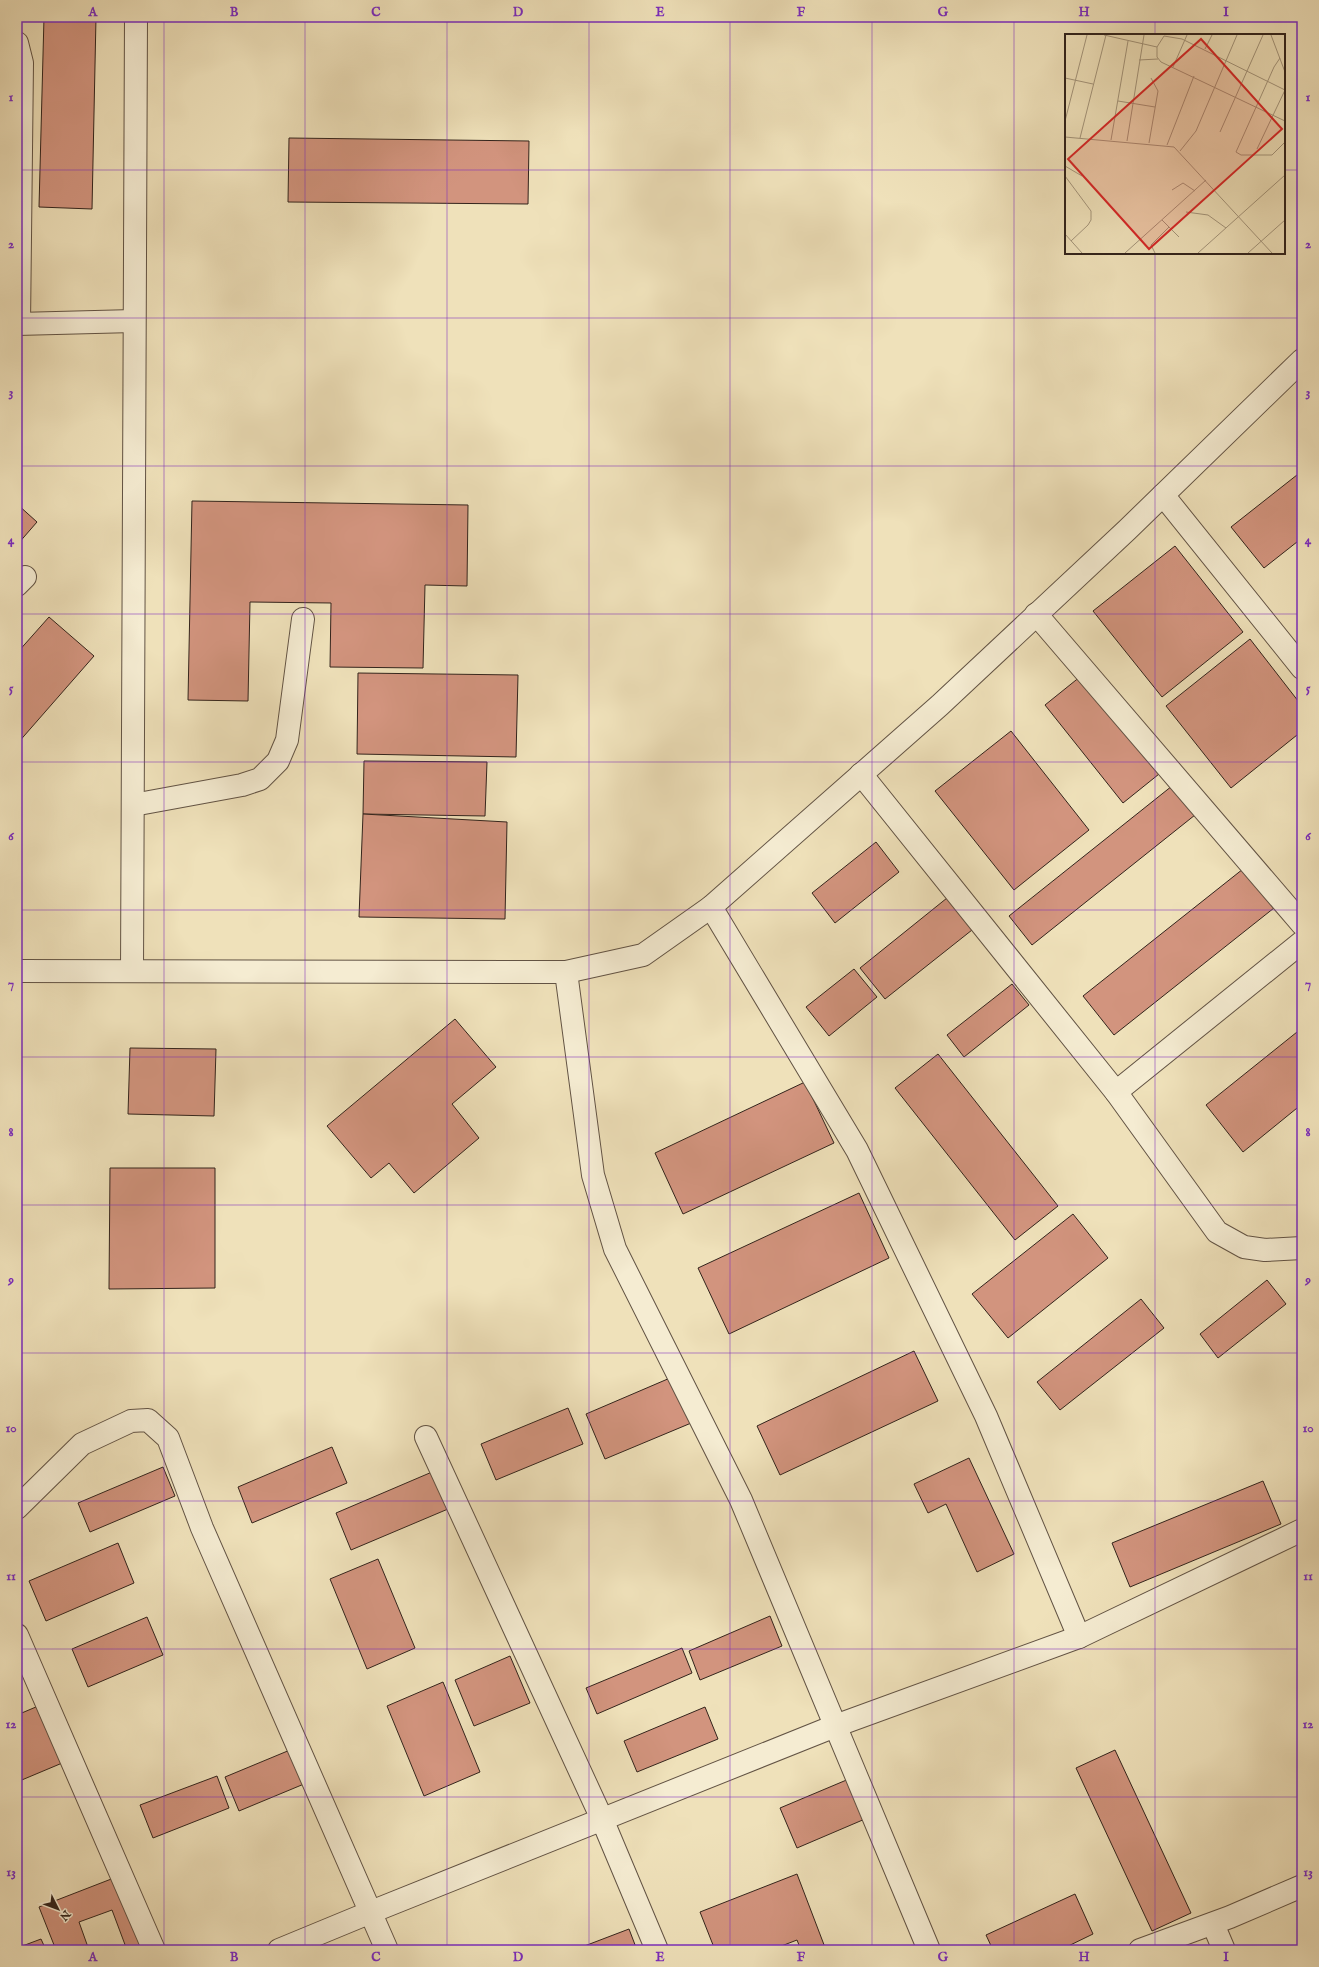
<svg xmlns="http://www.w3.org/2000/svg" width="1319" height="1967" font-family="'IM FELL English',serif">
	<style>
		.building { fill: #d2947e; stroke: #33241c }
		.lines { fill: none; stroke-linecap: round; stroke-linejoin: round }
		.minor-casing { stroke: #625344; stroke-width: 24 }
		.minor { stroke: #f5ecd2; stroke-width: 22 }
		.grid { fill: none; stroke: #7b2cbf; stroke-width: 1; stroke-opacity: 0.55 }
		.inset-road { fill: none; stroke: #a4957b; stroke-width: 1 }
		.view { fill: #d62828; fill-opacity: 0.15; stroke: #d62828; stroke-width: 2 }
		.inset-edge { fill: none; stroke: #33241c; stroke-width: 2 }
		.neatline { fill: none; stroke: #7b2cbf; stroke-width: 1.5 }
		.grid-label { font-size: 13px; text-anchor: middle; font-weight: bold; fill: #7b2cbf }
	</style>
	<rect width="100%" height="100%" fill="#efe1ba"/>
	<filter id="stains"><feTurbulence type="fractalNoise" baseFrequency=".005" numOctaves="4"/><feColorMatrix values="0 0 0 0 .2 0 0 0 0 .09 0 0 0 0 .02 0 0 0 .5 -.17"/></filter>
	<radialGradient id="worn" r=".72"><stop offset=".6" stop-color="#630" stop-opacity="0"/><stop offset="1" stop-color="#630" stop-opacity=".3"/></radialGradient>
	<g class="building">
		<path d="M 44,17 L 96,17 L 92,209 L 39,207 Z"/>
		<path d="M 289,138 L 529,141 L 528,204 L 288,202 Z"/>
		<path d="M 1302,471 L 1302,538 L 1264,568 L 1231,527 Z"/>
		<path d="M 192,501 L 468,505 L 467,586 L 425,585 L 423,668 L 330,667 L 331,603 L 250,602 L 248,701 L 188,700 Z"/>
		<path d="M 17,504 L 37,522 L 17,545 Z"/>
		<path d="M 1175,546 L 1243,632 L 1162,697 L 1093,611 Z"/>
		<path d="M 49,617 L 94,656 L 17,744 L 17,653 Z"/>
		<path d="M 1250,639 L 1302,706 L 1302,731 L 1231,788 L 1166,706 Z"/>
		<path d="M 1086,672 L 1164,770 L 1123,803 L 1045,705 Z"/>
		<path d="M 358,673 L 518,675 L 516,757 L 357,754 Z"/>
		<path d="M 1011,731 L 1089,830 L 1014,890 L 935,791 Z"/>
		<path d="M 364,761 L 487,762 L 485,816 L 363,814 Z"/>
		<path d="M 1177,782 L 1200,811 L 1032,945 L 1009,916 Z"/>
		<path d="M 363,814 L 507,822 L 505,919 L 359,917 Z"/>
		<path d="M 876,842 L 899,872 L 835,923 L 812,893 Z"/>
		<path d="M 1243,869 L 1274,908 L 1114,1035 L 1083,996 Z"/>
		<path d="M 947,898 L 972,930 L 885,999 L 860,968 Z"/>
		<path d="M 854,969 L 877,997 L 829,1036 L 806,1007 Z"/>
		<path d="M 1012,984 L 1029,1005 L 964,1057 L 947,1035 Z"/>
		<path d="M 455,1019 L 496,1067 L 452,1104 L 479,1138 L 414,1193 L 389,1163 L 371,1178 L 327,1126 Z"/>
		<path d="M 1302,1028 L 1302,1104 L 1243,1152 L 1206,1105 Z"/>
		<path d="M 130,1048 L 216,1049 L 214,1116 L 128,1114 Z"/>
		<path d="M 938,1054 L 1058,1206 L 1015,1240 L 895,1088 Z"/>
		<path d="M 805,1082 L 834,1143 L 683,1214 L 655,1153 Z"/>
		<path d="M 110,1168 L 215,1168 L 215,1288 L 109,1289 Z"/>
		<path d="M 859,1193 L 889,1258 L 729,1334 L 698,1268 Z"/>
		<path d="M 1073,1214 L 1108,1258 L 1008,1338 L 972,1294 Z"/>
		<path d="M 1267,1280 L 1286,1304 L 1218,1358 L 1200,1334 Z"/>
		<path d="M 1141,1299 L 1164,1328 L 1060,1410 L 1037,1382 Z"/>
		<path d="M 914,1351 L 938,1401 L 780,1475 L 757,1426 Z"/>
		<path d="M 677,1375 L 696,1421 L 605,1459 L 586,1414 Z"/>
		<path d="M 568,1408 L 583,1444 L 496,1480 L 481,1444 Z"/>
		<path d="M 332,1447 L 347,1483 L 252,1523 L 238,1487 Z"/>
		<path d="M 969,1458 L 1014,1554 L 977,1572 L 946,1504 L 928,1513 L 914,1484 Z"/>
		<path d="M 163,1467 L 175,1496 L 90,1532 L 78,1503 Z"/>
		<path d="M 432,1472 L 448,1509 L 351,1550 L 336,1513 Z"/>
		<path d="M 1263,1481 L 1281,1524 L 1130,1587 L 1112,1543 Z"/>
		<path d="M 118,1543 L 134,1583 L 46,1621 L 29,1581 Z"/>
		<path d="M 378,1559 L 415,1648 L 367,1669 L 330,1579 Z"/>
		<path d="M 770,1616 L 782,1646 L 700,1680 L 689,1651 Z"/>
		<path d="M 147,1617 L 163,1655 L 88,1687 L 72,1649 Z"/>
		<path d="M 682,1648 L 692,1673 L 597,1714 L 586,1688 Z"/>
		<path d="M 510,1656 L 530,1703 L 474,1726 L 455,1680 Z"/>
		<path d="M 443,1682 L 480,1772 L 424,1796 L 387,1706 Z"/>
		<path d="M 43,1704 L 67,1761 L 17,1782 L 17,1715 Z"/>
		<path d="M 705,1707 L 718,1739 L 637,1772 L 624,1741 Z"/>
		<path d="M 290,1750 L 304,1784 L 239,1811 L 225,1777 Z"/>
		<path d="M 1115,1750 L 1191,1913 L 1152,1931 L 1076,1768 Z"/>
		<path d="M 217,1776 L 229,1808 L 153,1838 L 140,1805 Z"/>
		<path d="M 856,1776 L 872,1816 L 797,1848 L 780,1808 Z"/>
		<path d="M 797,1874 L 826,1950 L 801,1950 L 797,1940 L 771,1950 L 715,1950 L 700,1912 Z"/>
		<path d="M 119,1876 L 147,1950 L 127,1950 L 112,1910 L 79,1922 L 89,1950 L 56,1950 L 39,1907 Z"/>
		<path d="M 1075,1894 L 1093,1934 L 1060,1950 L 993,1950 L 986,1935 Z"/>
		<path d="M 629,1929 L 637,1950 L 574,1950 Z"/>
		<path d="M 41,1939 L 46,1950 L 17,1950 L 17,1948 Z"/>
	</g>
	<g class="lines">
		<defs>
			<g id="minor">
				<path d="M 17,43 L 22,63 L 19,324"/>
				<path d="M 17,324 L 134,321"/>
				<path d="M 1163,495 L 1302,668"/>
				<path d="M 17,585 L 25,577"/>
				<path d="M 1036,614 L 1302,924"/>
				<path d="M 861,774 L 1116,1092 L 1217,1232 L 1244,1247 L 1265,1250 L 1302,1248"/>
				<path d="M 133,805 L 242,785 L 260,779 L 278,761 L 287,740 L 303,619"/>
				<path d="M 711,907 L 857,1150 L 986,1416 L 1079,1637"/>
				<path d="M 17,971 L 566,972 L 643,955 L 711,907 L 940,705 L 1127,530 L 1302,360"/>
				<path d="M 132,971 L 136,17"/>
				<path d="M 566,972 L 593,1175 L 615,1249 L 741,1500 L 929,1950"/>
				<path d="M 1116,1092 L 1302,942"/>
				<path d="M 426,1437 L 602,1819 L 657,1950"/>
				<path d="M 17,1508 L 82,1444 L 131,1421 L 148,1420 L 168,1438 L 202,1528 L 387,1950"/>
				<path d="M 17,1635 L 154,1950"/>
				<path d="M 1213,1924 L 1224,1950"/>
				<path d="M 279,1950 L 371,1912 L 835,1726 L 1079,1637 L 1302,1530"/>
				<path d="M 1140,1950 L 1230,1917 L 1302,1886"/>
			</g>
		</defs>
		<use href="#minor" class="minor-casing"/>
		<use href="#minor" class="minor"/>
	</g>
	<path class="grid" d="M 164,17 L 164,1950M 305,17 L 305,1950M 447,17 L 447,1950M 589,17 L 589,1950M 730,17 L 730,1950M 872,17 L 872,1950M 1014,17 L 1014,1950M 1155,17 L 1155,35M 17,170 L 1066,170M 1284,170 L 1302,170M 1155,253 L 1155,1950M 17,318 L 1302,318M 17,466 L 1302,466M 17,614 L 1302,614M 17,762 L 1302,762M 17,910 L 1302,910M 17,1057 L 1302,1057M 17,1205 L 1302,1205M 17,1353 L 1302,1353M 17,1501 L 1302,1501M 17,1649 L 1302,1649M 17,1797 L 1302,1797"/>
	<g transform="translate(1065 34)">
		<rect width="220" height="220" fill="#efe1ba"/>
		<path class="inset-road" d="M 39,1 L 92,13 L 99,2 L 117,5 L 220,56M 206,1 L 220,38M 92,13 L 92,23 L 96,28 L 220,87M 140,15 L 147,1M 215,24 L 209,33 L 171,118 L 176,121 L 207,121 L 220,108M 74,26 L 93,25M 108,33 L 122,1M 0,44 L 28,50M 53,67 L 90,73M 0,87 L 22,1M 155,98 L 198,1M 0,103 L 109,113 L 207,219M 15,104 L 41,1M 46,106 L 63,7M 62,107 L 79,1M 84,109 L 93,57 L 86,44M 102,111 L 129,42M 192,115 L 220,56M 115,117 L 131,97 L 172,1M 0,132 L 17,142M 0,142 L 26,177 L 26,186 L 23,191 L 6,207M 107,156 L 118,149 L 130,157M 121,178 L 143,181 L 161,194M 97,186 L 114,203M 0,200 L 17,219M 60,219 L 141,146M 90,219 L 86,211 L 104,193M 133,219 L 220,141M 183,219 L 220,186"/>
		<path class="view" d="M 136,5 L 217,95 L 84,215 L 3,125 Z"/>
		<rect width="220" height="220" class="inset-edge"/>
	</g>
	<rect width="1319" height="1967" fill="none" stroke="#efe1ba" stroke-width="44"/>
	<g transform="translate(58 1909) rotate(132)" stroke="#f5ecd2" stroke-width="3" paint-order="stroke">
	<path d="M0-3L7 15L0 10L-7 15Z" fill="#33241c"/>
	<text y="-6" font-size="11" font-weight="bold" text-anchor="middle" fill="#33241c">N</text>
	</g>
	<rect x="22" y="22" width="1275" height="1923" class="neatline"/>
	<g class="grid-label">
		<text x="93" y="16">A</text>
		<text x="234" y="16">B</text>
		<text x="376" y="16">C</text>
		<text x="518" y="16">D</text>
		<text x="660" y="16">E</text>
		<text x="801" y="16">F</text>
		<text x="943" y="16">G</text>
		<text x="1084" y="16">H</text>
		<text x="1226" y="16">I</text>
		<text x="11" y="101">1</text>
		<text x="1308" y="101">1</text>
		<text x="11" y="248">2</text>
		<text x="1308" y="248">2</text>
		<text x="11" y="396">3</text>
		<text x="1308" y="396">3</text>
		<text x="11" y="544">4</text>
		<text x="1308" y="544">4</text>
		<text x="11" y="692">5</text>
		<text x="1308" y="692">5</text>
		<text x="11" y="840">6</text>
		<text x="1308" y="840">6</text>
		<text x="11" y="988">7</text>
		<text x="1308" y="988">7</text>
		<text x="11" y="1136">8</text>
		<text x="1308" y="1136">8</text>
		<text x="11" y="1284">9</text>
		<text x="1308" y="1284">9</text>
		<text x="11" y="1432">10</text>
		<text x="1308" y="1432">10</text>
		<text x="11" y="1580">11</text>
		<text x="1308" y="1580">11</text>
		<text x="11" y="1728">12</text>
		<text x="1308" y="1728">12</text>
		<text x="11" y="1876">13</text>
		<text x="1308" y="1876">13</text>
		<text x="93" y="1961">A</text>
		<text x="234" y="1961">B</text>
		<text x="376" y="1961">C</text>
		<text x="518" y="1961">D</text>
		<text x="660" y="1961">E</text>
		<text x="801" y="1961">F</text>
		<text x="943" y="1961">G</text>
		<text x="1084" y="1961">H</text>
		<text x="1226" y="1961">I</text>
	</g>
	<rect width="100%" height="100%" filter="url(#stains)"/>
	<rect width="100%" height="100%" fill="url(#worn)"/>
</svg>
